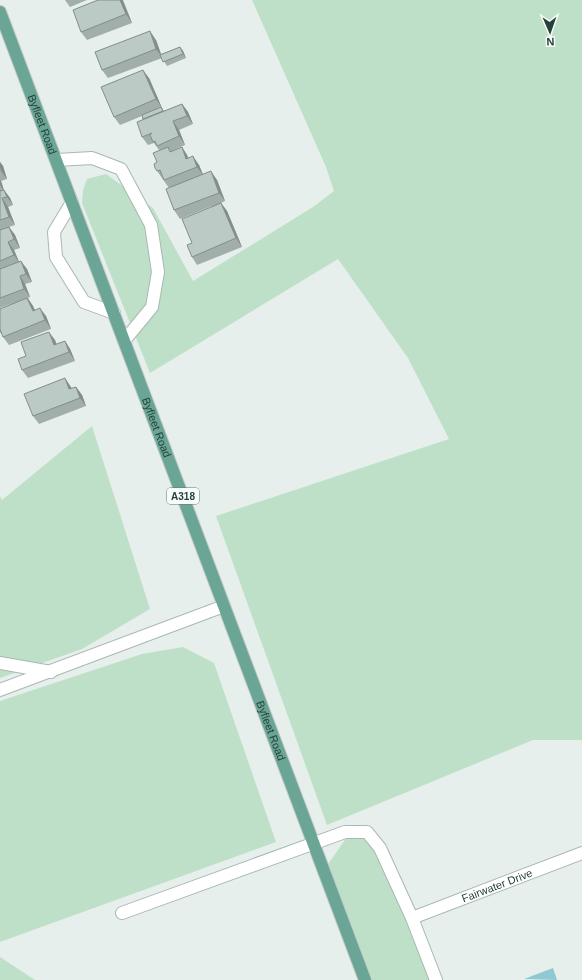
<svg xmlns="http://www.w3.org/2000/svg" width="582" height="980" font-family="Arial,sans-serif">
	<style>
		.green { fill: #bfe0c8 }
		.water { fill: #8ec9d4 }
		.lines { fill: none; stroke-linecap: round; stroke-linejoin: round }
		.minor-casing { stroke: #a8b8b2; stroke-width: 14 }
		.major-casing { stroke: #c2cac8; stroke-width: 14 }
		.minor { stroke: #fff; stroke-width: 12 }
		.major { stroke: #6aa596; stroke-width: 12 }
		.wall { fill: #a1aea9 }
		.shaded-wall { fill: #838d89 }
		.building { fill: #bbcac4; stroke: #838d89 }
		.labels { text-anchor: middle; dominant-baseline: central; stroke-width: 4; stroke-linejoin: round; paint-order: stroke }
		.shield { fill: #f7fbf9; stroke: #637a73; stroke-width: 1 }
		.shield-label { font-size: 10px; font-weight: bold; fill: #24423a }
		.street-label { font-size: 11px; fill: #24423a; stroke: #f7fbf9 }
	</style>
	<rect width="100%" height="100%" fill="#e6efeb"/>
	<g class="green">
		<path d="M 252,0 L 582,0 L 582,740 L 533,740 L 327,825 L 216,516 L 449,439 L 408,358 L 338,259 L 150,373 L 82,203 L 83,190 L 87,179 L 106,174 L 153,208 L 193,281 L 313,207 L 334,191 L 326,167 Z"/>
		<path d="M 92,426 L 150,609 L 82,649 L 0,678 L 0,496 L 2,500 Z"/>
		<path d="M 183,647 L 214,663 L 276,842 L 0,942 L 0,701 L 142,654 Z"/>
		<path d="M 367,832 L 435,980 L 365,980 L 324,870 L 347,837 Z"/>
		<path d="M 0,957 L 35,980 L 0,980 Z"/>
	</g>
	<path class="water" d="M 553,968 L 557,980 L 524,979 Z"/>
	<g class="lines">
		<defs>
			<g id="minor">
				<path d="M 57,160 L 92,158 L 121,169 L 151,225 L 158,272 L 152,307 L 124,341"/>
				<path d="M 72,202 L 54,232 L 56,257 L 84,302 L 114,313"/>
				<path d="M 0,663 L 51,672"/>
				<path d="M 0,690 L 224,606"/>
				<path d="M 122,913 L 345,832 L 367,832 L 380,848 L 412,918 L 436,980"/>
				<path id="s1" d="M 412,918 L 582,853"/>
			</g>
			<g id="major">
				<path id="s2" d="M 0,12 L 365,980"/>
			</g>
		</defs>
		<use href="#minor" class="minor-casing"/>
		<use href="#major" class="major-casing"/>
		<use href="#minor" class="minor"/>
		<use href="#major" class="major"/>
	</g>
	<g class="wall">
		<path d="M 65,0 L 87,0 L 70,7 Z"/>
		<path d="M 98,0 L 123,0 L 132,23 L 87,40 L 81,32 Z"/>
		<path d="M 156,40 L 161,54 L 180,47 L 183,51 L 186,58 L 167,66 L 162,58 L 108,78 L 102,70 Z"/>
		<path d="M 149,78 L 162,108 L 164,111 L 182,104 L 188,112 L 193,124 L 179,130 L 185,145 L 171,151 L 182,147 L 187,155 L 188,158 L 199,165 L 203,174 L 217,180 L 225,201 L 221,203 L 227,211 L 242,247 L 197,265 L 192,257 L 192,243 L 212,206 L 180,219 L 174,210 L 169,188 L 155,168 L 160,150 L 159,150 L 154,143 L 148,145 L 142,137 L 143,119 L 142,116 L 120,125 L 114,117 Z"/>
		<path d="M 0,162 L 3,166 L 7,179 L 1,181 L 4,190 L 10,198 L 13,205 L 8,207 L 15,225 L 9,227 L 15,235 L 20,248 L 14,250 L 19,262 L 27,269 L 32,282 L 25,284 L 30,297 L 28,298 L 33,306 L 35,310 L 46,316 L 51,329 L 9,345 L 3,337 L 1,333 L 0,333 L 0,309 L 16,302 L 0,308 Z"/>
		<path d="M 55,340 L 56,344 L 65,341 L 70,349 L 75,361 L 28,378 L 22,370 L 26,356 Z"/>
		<path d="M 71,387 L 71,389 L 76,387 L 82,395 L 86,406 L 39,424 L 33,416 Z"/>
	</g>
	<g class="shaded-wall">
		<path d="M 120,0 L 123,0 L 123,1 L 132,23 L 126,14 Z"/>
		<path d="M 150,31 L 156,40 L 162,57 L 156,49 Z"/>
		<path d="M 180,47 L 183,51 L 186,58 L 183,54 Z"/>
		<path d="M 143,70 L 149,78 L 162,108 L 156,99 Z"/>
		<path d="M 182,104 L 188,112 L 193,124 L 187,116 Z"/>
		<path d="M 173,121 L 179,130 L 185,145 L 179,136 Z"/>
		<path d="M 182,147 L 187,155 L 192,167 L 186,159 Z"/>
		<path d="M 193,156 L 199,165 L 203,175 L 197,167 Z"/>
		<path d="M 0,162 L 3,166 L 7,179 L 1,171 L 0,168 Z"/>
		<path d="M 211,171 L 217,180 L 225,201 L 219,193 Z"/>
		<path d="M 0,180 L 1,181 L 4,191 L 0,185 Z"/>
		<path d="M 4,190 L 10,198 L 13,205 L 7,197 Z"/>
		<path d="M 2,198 L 8,207 L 15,225 L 9,217 Z"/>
		<path d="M 221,203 L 227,211 L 242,247 L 236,238 Z"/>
		<path d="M 9,227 L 15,235 L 20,248 L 14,239 Z"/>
		<path d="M 8,242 L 14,250 L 20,264 L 14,255 Z"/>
		<path d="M 21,261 L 27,269 L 32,282 L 26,274 Z"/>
		<path d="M 20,276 L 25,284 L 30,297 L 24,289 Z"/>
		<path d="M 27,298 L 33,306 L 38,319 L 33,311 Z"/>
		<path d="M 40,308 L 46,316 L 51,329 L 45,320 Z"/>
		<path d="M 49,332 L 55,340 L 60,353 L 54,345 Z"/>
		<path d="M 65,341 L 70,349 L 75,361 L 69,352 Z"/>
		<path d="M 65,378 L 71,387 L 75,398 L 69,389 Z"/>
		<path d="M 76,387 L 82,395 L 86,406 L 80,398 Z"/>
	</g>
	<g class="building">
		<path d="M 98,0 L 120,0 L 126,14 L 81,32 L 73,10 Z"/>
		<path d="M 150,31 L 156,49 L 102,70 L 95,52 Z"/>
		<path d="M 180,47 L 183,54 L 163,62 L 160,55 Z"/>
		<path d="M 143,70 L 156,99 L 114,117 L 101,87 Z"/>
		<path d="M 182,104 L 187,116 L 173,121 L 179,136 L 157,146 L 155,141 L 153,142 L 150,135 L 152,133 L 142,137 L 137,122 Z"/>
		<path d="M 161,107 L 163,111 L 143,119 L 142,115 Z"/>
		<path d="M 168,147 L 170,152 L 182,147 L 186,159 L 193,156 L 197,167 L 164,180 L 160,170 L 157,171 L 155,168 L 154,164 L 157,162 L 153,153 Z"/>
		<path d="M 211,171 L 219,193 L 174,210 L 166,189 Z"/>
		<path d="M 4,190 L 7,197 L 2,198 L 9,217 L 0,220 L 0,191 Z"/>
		<path d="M 221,203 L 236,238 L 192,257 L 187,245 L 192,243 L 182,219 Z"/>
		<path d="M 9,227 L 14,239 L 8,242 L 14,255 L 0,261 L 0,230 Z"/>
		<path d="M 21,261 L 26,274 L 20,276 L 24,289 L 0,298 L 0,269 Z"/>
		<path d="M 27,298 L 33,311 L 40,308 L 45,320 L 3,337 L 0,329 L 0,309 Z"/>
		<path d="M 49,332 L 54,345 L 65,341 L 69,352 L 22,370 L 18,359 L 26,356 L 21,342 Z"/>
		<path d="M 65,378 L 69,389 L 76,387 L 80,398 L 33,416 L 24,394 Z"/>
	</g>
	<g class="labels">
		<rect class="shield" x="167" y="488" width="32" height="16" rx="3"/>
		<g class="shield-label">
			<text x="183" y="496">A318</text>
		</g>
		<g class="street-label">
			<text stroke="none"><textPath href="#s2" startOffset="120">Byfleet Road</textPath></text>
			<text stroke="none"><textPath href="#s2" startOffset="444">Byfleet Road</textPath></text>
			<text stroke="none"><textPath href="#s2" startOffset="768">Byfleet Road</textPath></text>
			<text stroke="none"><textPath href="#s1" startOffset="91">Fairwater Drive</textPath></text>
		</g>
	</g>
	<g transform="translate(550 32) rotate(178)" stroke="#f7fbf9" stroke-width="3" paint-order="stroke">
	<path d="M0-3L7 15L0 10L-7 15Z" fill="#24423a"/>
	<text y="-6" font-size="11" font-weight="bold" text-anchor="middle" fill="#24423a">N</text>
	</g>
</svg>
